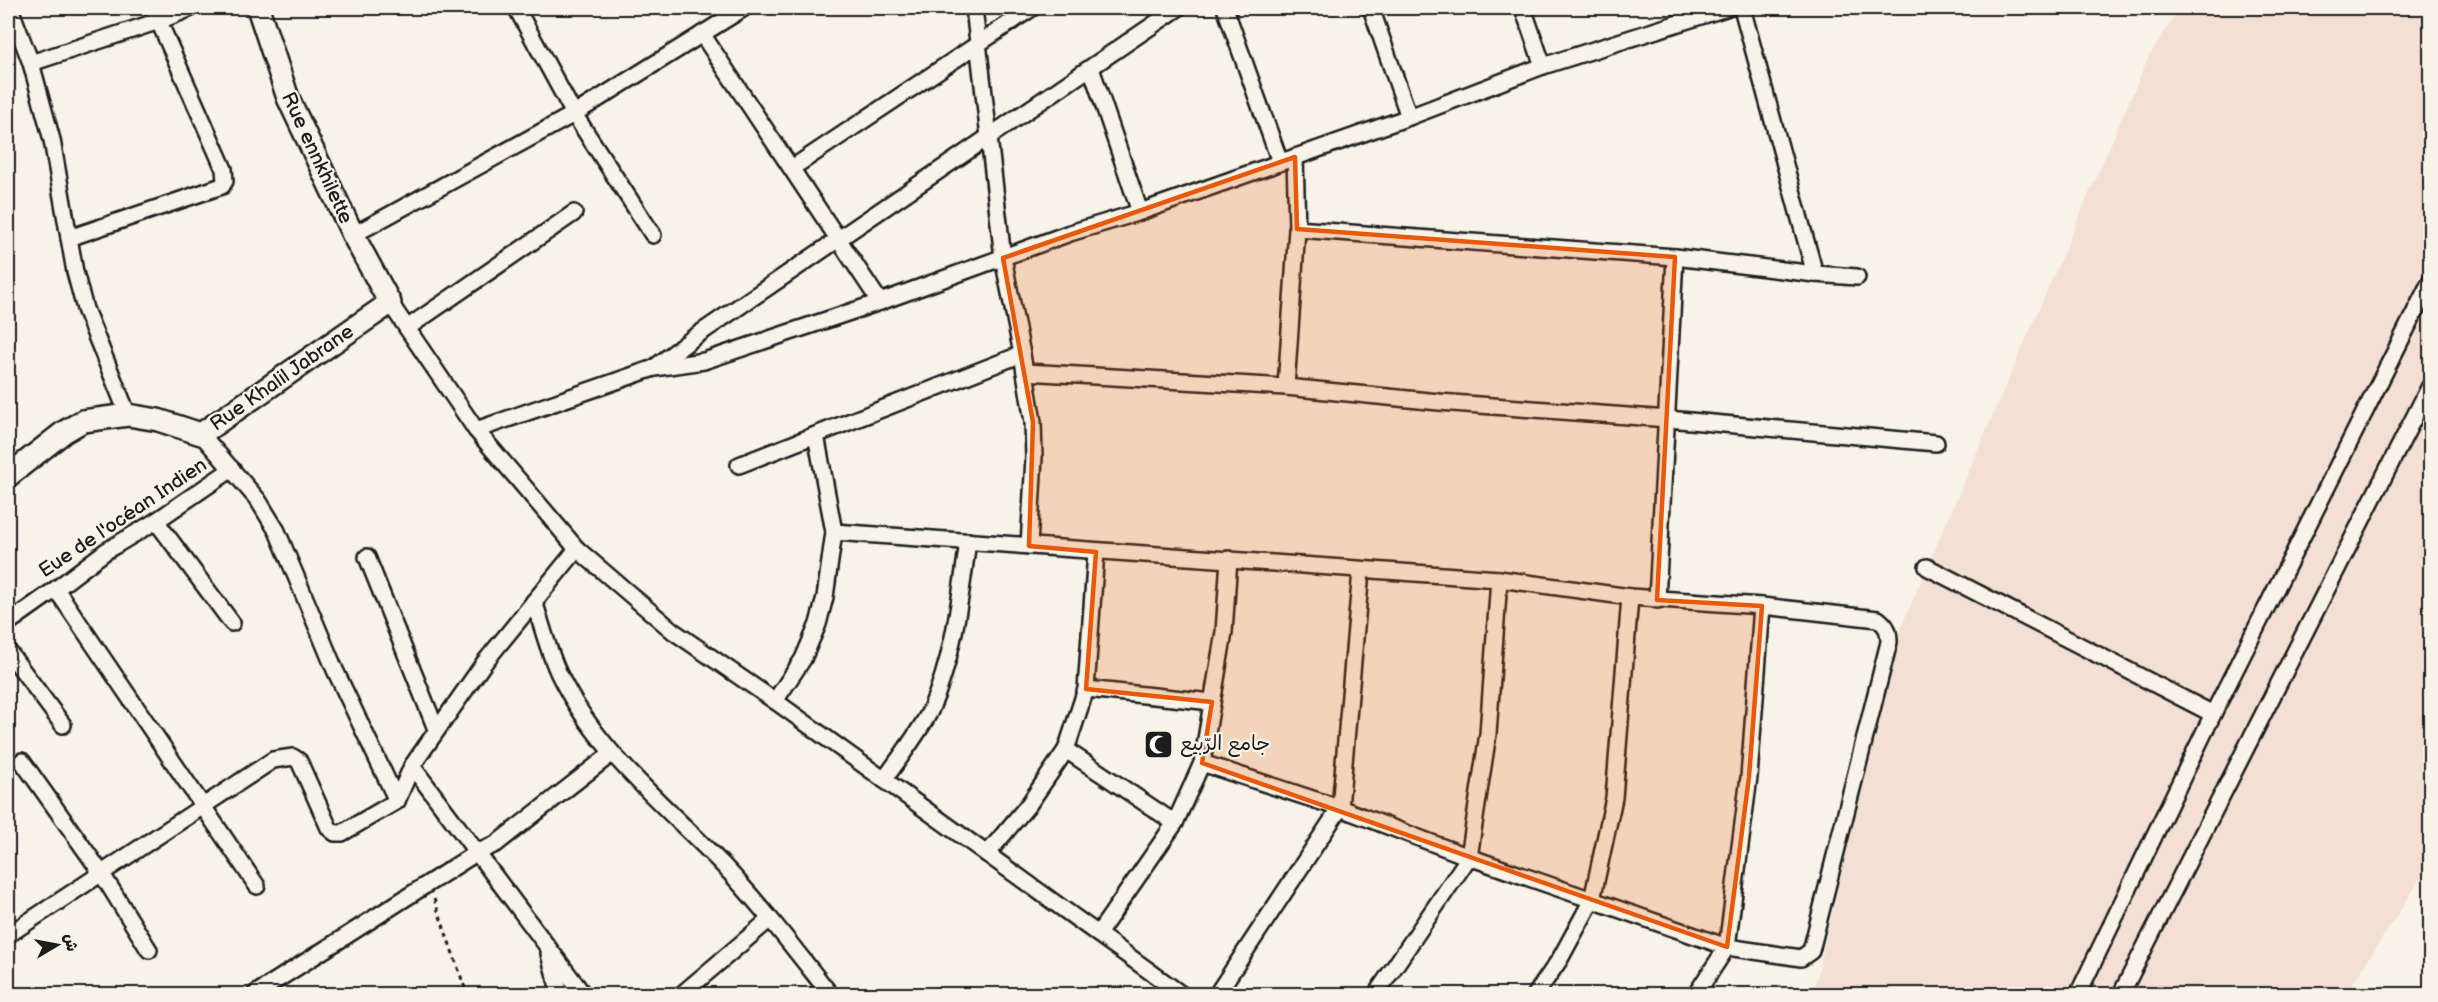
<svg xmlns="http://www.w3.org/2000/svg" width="2438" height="1002" font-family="'Balsamiq Sans','Playpen Sans Arabic',sans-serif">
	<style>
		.built { fill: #f3dfd4 }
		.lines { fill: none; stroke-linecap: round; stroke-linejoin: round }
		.street-casing { stroke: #1c1c1c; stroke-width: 20 }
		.secondary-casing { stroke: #1c1c1c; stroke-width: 26 }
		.path { stroke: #1c1c1c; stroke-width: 3; stroke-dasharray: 4.5 4.5; stroke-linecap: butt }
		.street { stroke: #f7f3e8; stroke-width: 15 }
		.secondary { stroke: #f7f3e8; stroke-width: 21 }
		.marked { fill: #e8590c; fill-opacity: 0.2; stroke: #e8590c; stroke-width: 4.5; stroke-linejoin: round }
		.labels { text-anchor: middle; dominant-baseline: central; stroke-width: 4.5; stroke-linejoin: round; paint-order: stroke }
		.street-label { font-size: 20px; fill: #1c1c1c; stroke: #f7f3e8 }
		.poi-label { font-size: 20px; fill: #1c1c1c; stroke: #f7f3e8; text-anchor: start }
	</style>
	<rect width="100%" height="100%" fill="#f7f3e8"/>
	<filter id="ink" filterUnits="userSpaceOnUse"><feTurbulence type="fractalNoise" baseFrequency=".0167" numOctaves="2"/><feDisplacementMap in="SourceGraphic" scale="12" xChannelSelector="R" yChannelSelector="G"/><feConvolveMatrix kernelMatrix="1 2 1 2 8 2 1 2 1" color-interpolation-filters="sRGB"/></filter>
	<g filter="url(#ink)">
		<path class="built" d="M 2180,8 L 2430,8 L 2430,864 L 2346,994 L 1813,994 L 1901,627 L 2148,58 Z"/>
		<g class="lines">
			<defs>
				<g id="street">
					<path d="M 10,8 L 31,63 L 52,140 L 75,272 L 85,309 L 128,415"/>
					<path d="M 974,8 L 1003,258 L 1022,354 L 1033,422 L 1034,457 L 1029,546"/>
					<path d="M 1225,8 L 1280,162"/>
					<path d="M 1371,8 L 1409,117"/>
					<path d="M 1523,8 L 1543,66"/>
					<path d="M 1742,8 L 1815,274"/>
					<path d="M 518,11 L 574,114 L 653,235"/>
					<path d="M 702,34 L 880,302"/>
					<path d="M 31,63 L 159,21 L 191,8"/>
					<path d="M 1091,68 L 1140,212"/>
					<path d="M 792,168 L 1032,8"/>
					<path d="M 1297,229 L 1675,257 L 1815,274 L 1857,277"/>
					<path d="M 353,235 L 574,114 L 744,8"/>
					<path d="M 69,238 L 222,186 L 225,181 L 224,169 L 153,8"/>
					<path d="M 390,303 L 476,430 L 577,549 L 673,631 L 775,701 L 1181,994"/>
					<path d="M 407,328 L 574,213"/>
					<path d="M 654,368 L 693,338 L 1178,8"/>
					<path d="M 1025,372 L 1286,387 L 1439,402 L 1668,419 L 1936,443"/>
					<path d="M 1286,387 L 1297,229 L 1295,157"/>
					<path d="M 476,430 L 654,368 L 704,361 L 880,302 L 1070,233 L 1140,212 L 1409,117 L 1543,66 L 1726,8"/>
					<path d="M 201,434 L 258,500 L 277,531 L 335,670 L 397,801"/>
					<path d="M 739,465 L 1022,354"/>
					<path d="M 156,521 L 232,623"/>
					<path d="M 834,532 L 1499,579 L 1630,597 L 1762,606 L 1878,619 C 1887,626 1889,631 1889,642 L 1811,951 L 1801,958 L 1727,947 L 1469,857 L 1340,808 L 1202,763"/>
					<path d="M 577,549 L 484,663 L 412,766 L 583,994"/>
					<path d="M 367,557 L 436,729"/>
					<path d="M 1927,567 L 2213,714"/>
					<path d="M 56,589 L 257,886"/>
					<path d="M 1657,600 L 1675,257"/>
					<path d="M 534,601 C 542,625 548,651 559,674 C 596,751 664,804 722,864 C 761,905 795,950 830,994"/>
					<path d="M 8,623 L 56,589 L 106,551 L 156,521 L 232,469"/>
					<path d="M 8,651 L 63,725"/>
					<path d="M 1086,689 L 1212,702"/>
					<path d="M 775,701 L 803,659 L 818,624 L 825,597 L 834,532 L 816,435"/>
					<path d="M 1066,750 L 1175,823"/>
					<path d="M 22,761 L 102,874 L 149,950"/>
					<path d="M 884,780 C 899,758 918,735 930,711 C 954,657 960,599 968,541"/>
					<path d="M 987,854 L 1029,804 L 1066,750 L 1086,689 L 1096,552"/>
					<path d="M 1098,934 L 1175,823 L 1202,763 L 1224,632 L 1229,559"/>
					<path d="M 8,935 L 273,760 L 293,757 L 299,761 L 329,828 L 335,833 L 342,833 L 397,801 L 412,766"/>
					<path d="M 549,954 L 560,994"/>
					<path d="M 255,994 L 476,853 L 496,844 L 611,754"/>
					<path d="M 682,994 L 770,919"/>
					<path d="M 1217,994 L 1340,808 L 1361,571"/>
					<path d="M 1376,994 L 1469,857 L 1488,734 L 1499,579"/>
					<path d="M 1536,994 L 1560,959 L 1592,900 L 1614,798 L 1630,597"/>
					<path d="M 1696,994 L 1727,947 L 1749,777 L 1762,606"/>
					<path d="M 2078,994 L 2213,714 L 2430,282"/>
					<path d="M 2121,994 L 2430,386"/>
				</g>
				<path id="secondary" d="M 8,476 L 64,432 L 83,421 L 128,415 L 158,420 L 201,434 L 390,303 L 353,235 L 288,98 L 258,8"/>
			</defs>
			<use href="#street" class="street-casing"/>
			<use href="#secondary" class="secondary-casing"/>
			<path class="path" d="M 434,899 L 467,994"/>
			<use href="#street" class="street"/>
			<use href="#secondary" class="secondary"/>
		</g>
	</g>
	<path class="marked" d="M 1295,157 L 1297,229 L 1675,257 L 1657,600 L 1762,606 L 1749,777 L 1727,947 L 1202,763 L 1212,702 L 1086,689 L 1096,552 L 1029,546 L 1033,422 L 1003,258 Z"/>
	<defs>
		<symbol id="mosque-square" viewBox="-11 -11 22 22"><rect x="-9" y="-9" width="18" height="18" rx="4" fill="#1c1c1c" stroke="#f7f3e8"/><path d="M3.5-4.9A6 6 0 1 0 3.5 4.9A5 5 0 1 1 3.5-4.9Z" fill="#fff"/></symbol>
	</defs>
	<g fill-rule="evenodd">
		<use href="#mosque-square" x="1142" y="728" width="33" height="33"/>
	</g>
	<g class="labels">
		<g class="street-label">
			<text transform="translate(317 158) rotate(65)">Rue ennkhilette</text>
			<text transform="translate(282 378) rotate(-35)">Rue Khalil Jabrane</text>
			<text transform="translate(123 518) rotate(-34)">Eue de l'océan Indien</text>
		</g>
		<g class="poi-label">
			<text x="1180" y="744">جامع الرّبيع</text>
		</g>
	</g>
	<rect width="2438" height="1002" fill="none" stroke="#f7f3e8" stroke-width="30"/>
	<rect x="15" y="15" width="2408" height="972" fill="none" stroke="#1c1c1c" stroke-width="2" filter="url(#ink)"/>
	<g transform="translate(57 945) rotate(80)" stroke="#f7f3e8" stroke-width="4.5" paint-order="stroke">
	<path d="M0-4.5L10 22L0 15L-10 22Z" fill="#1c1c1c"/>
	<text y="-9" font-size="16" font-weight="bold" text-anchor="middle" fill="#1c1c1c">ش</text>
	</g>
</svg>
